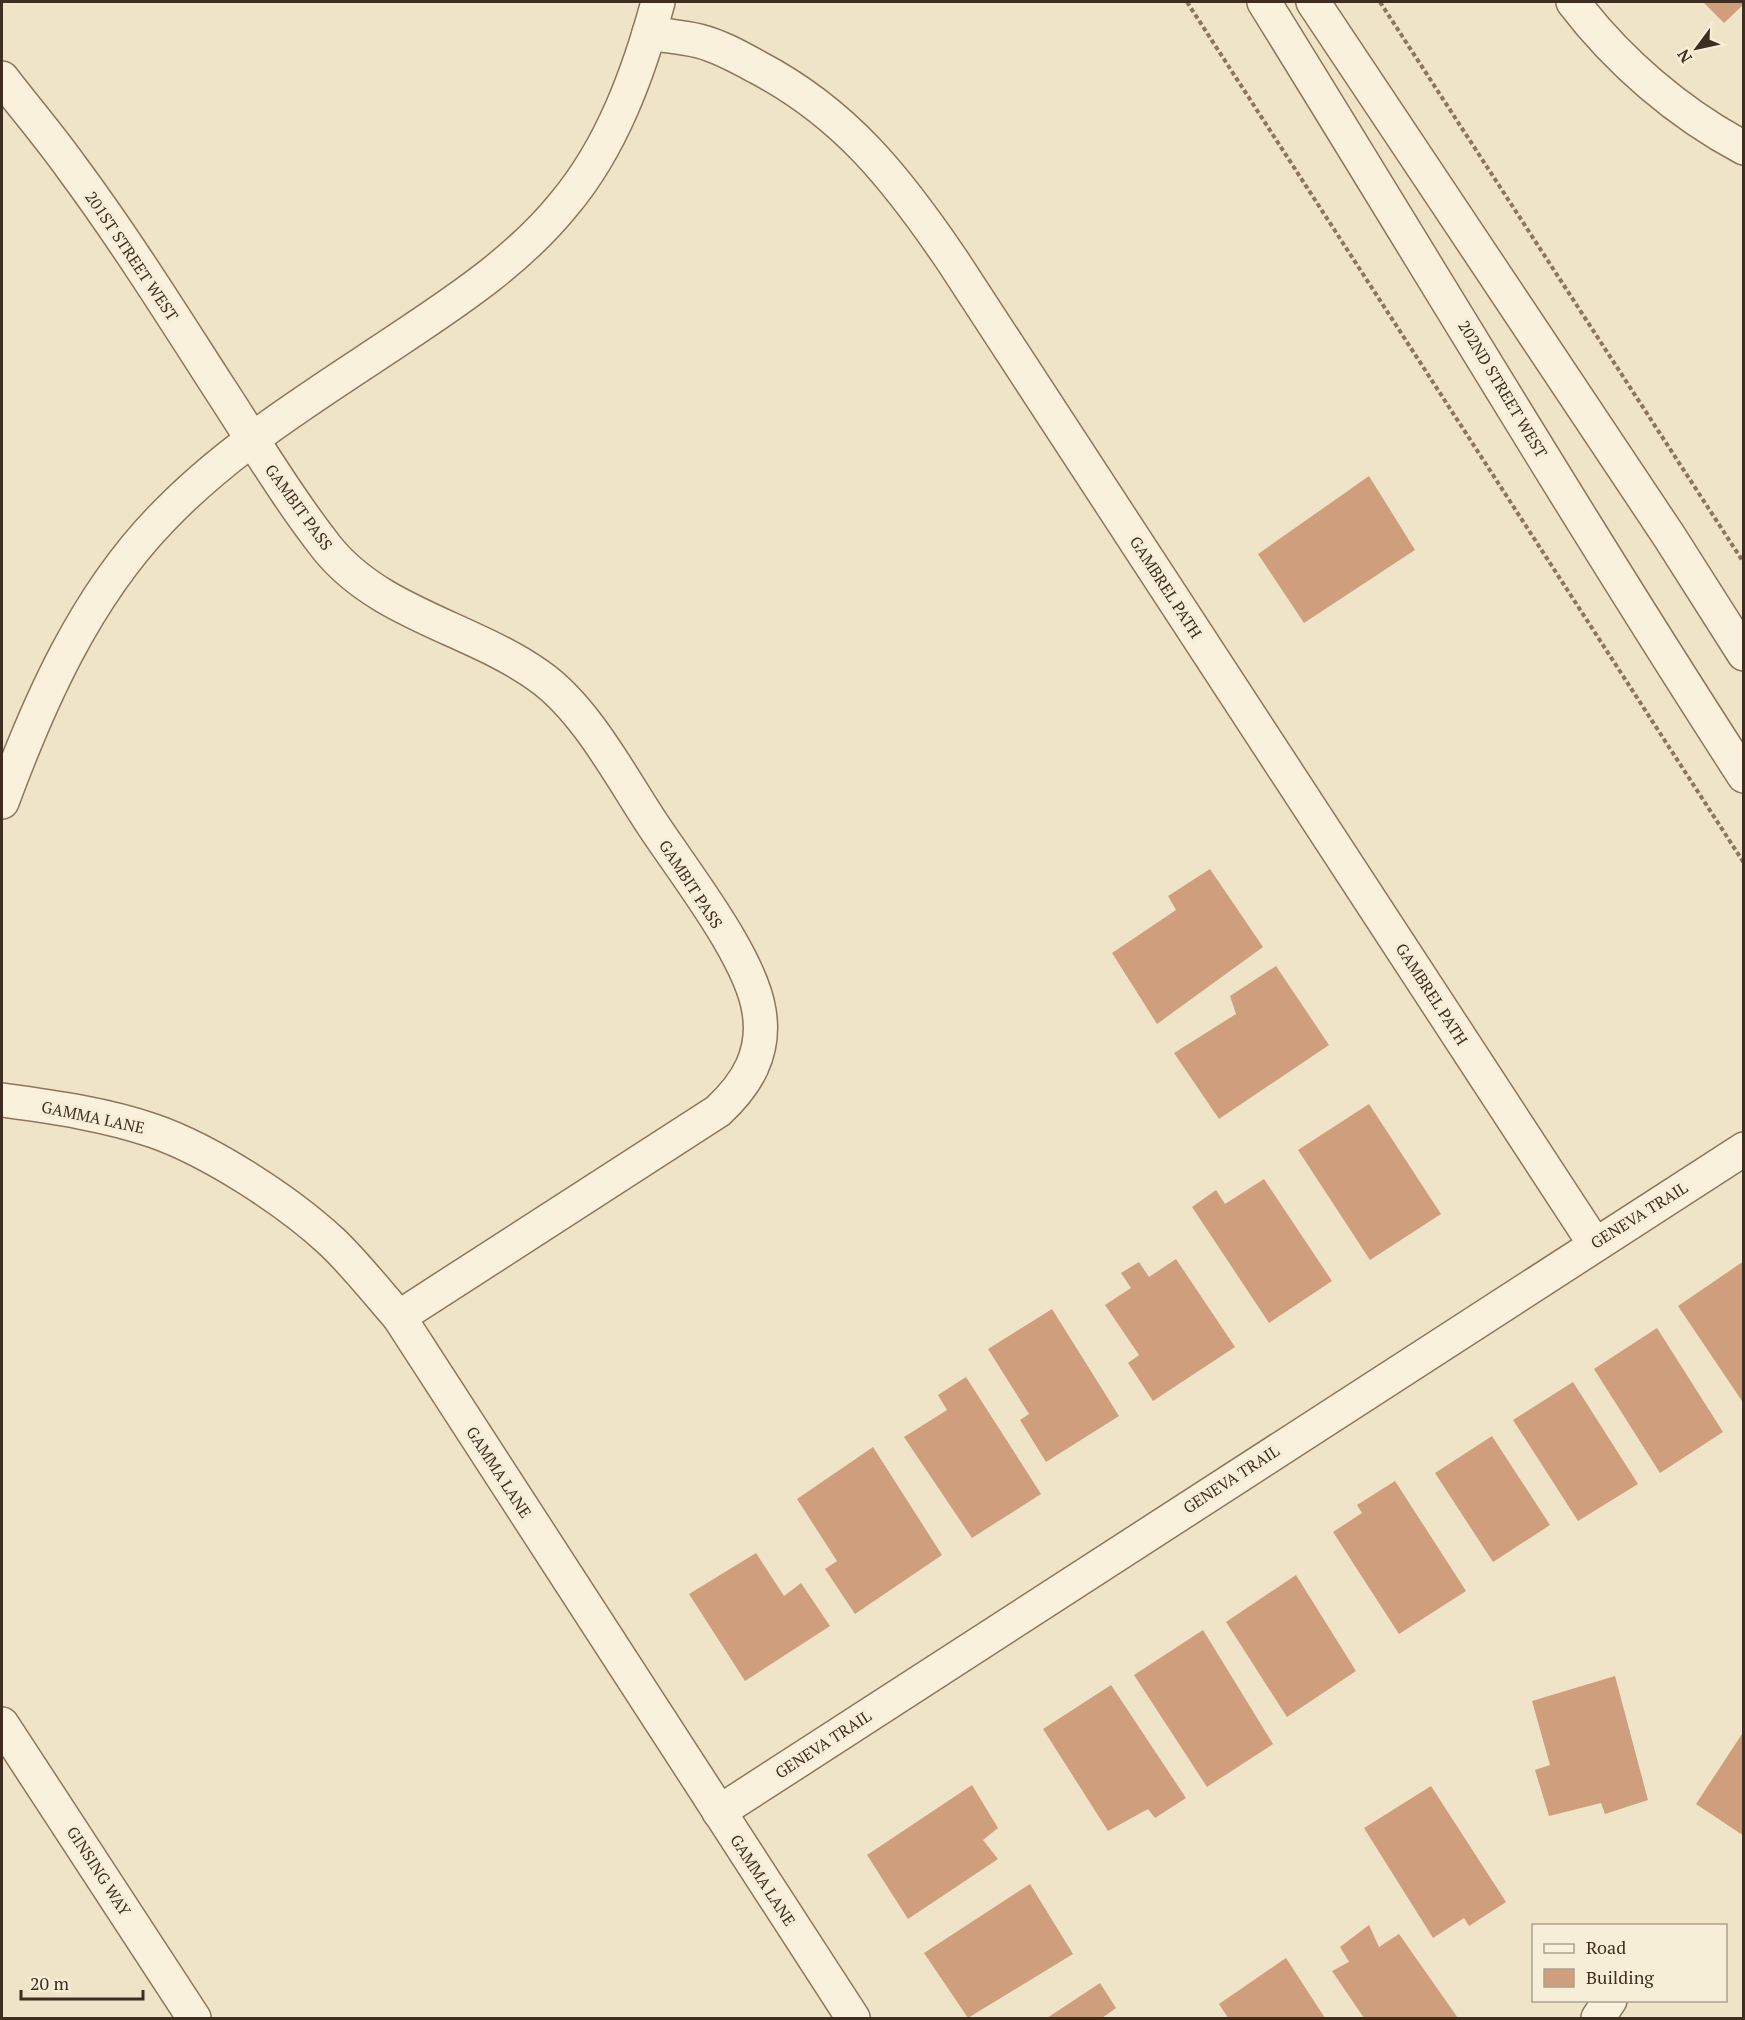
<svg xmlns="http://www.w3.org/2000/svg" width="1745" height="2020" viewBox="0 0 1745 2020" font-family="'PT Serif',serif">
<style>
.building{fill:#cf9f7d}
.lines{fill:none;stroke-linecap:round;stroke-linejoin:round}
.street-casing{stroke:#8d765c;stroke-width:36}
.path{stroke:#8d765c;stroke-width:4;stroke-dasharray:4.5 3;stroke-linecap:butt}
.street{stroke:#faf1dc;stroke-width:33}
.labels{text-anchor:middle;dominant-baseline:central;stroke-width:6;stroke-linejoin:round;paint-order:stroke}
.street-label{font-size:16px;fill:#3d2e20;stroke:#f7eed8}
</style>
<rect width="100%" height="100%" fill="#f0e4c8"/>
<g class="building">
<path d="M1703,2H1744V4L1724,23Z"/>
<path d="M1369,476L1415,550L1304,623L1258,554Z"/>
<path d="M1210,869L1263,947L1157,1024L1112,953L1176,910L1168,896Z"/>
<path d="M1276,966L1329,1045L1219,1119L1174,1053L1236,1014L1230,996Z"/>
<path d="M1369,1104L1441,1214L1370,1260L1298,1150Z"/>
<path d="M1264,1179L1332,1281L1269,1323L1192,1207L1216,1190L1225,1204Z"/>
<path d="M1176,1259L1235,1347L1153,1401L1128,1363L1139,1355L1105,1305L1131,1288L1121,1273L1139,1262L1149,1277Z"/>
<path d="M1744,1261V1404L1678,1306Z"/>
<path d="M1052,1309L1119,1416L1046,1462L1020,1420L1029,1414L988,1349Z"/>
<path d="M1657,1328L1723,1432L1660,1473L1594,1369Z"/>
<path d="M966,1377L1041,1494L972,1538L904,1437L947,1410L938,1395Z"/>
<path d="M1573,1382L1638,1484L1578,1521L1513,1420Z"/>
<path d="M1492,1436L1550,1525L1493,1562L1435,1473Z"/>
<path d="M873,1447L942,1555L855,1614L825,1569L837,1561L797,1499Z"/>
<path d="M1395,1481L1466,1591L1399,1634L1333,1532L1362,1513L1357,1505Z"/>
<path d="M756,1553L784,1596L801,1583L830,1626L745,1681L689,1594Z"/>
<path d="M1296,1575L1356,1671L1287,1717L1226,1622Z"/>
<path d="M1203,1630L1273,1744L1207,1787L1134,1675Z"/>
<path d="M1615,1676L1648,1800L1605,1814L1601,1803L1549,1816L1535,1770L1550,1765L1532,1701Z"/>
<path d="M1111,1685L1186,1798L1155,1818L1148,1809L1108,1831L1043,1729Z"/>
<path d="M1744,1731V1836L1696,1804Z"/>
<path d="M972,1785L998,1828L983,1840L998,1859L908,1919L867,1855Z"/>
<path d="M1431,1786L1506,1902L1469,1926L1464,1918L1433,1938L1364,1828Z"/>
<path d="M1030,1884L1073,1954L968,2018L924,1953Z"/>
<path d="M1369,1925L1379,1947L1399,1934L1458,2018H1364L1332,1971L1349,1962L1340,1947Z"/>
<path d="M1286,1958L1325,2018H1228L1219,2004Z"/>
<path d="M1100,1983L1116,2008L1102,2018H1047Z"/>
</g>
<g class="lines">
<defs>
<g id="street">
<path d="M1264,2C1424,260 1579,521 1744,776"/>
<path d="M1313,2L1669,536L1744,654"/>
<path d="M1573,2C1618,61 1678,113 1744,148"/>
<path d="M649,33C666,36 683,37 699,41C719,46 739,57 757,67C845,113 897,179 952,260L1594,1243"/>
<path d="M2,78C25,108 50,137 72,168C124,238 171,313 218,386C254,441 287,497 327,548C380,614 472,628 539,676C586,709 621,777 653,825C684,872 751,957 759,1011C766,1053 747,1084 718,1111L399,1317"/>
<path d="M2,802C39,702 85,598 160,520C227,449 314,396 395,342C455,302 518,261 564,204C612,147 639,72 658,2"/>
<path d="M2,1100C53,1107 105,1114 154,1131C211,1151 288,1201 332,1242C356,1265 377,1292 399,1317L853,2018"/>
<path d="M2,1724L194,2018"/>
<path d="M719,1812L1744,1149"/>
<path d="M1598,2018L1610,2000"/>
</g>
</defs>
<use href="#street" class="street-casing"/>
<g class="path">
<path d="M1187,2L1744,863"/>
<path d="M1380,2L1744,563"/>
</g>
<use href="#street" class="street"/>
</g>
<g class="labels">
<g class="street-label">
<text transform="translate(132 256) rotate(56)">201ST STREET WEST</text>
<text transform="translate(1503 389) rotate(59)">202ND STREET WEST</text>
<text transform="translate(299 507) rotate(54)">GAMBIT PASS</text>
<text transform="translate(1166 587) rotate(57)">GAMBREL PATH</text>
<text transform="translate(691 884) rotate(57)">GAMBIT PASS</text>
<text transform="translate(1432 994) rotate(57)">GAMBREL PATH</text>
<text transform="translate(93 1117) rotate(12)">GAMMA LANE</text>
<text transform="translate(1639 1215) rotate(-32)">GENEVA TRAIL</text>
<text transform="translate(499 1472) rotate(57)">GAMMA LANE</text>
<text transform="translate(1231 1479) rotate(-33)">GENEVA TRAIL</text>
<text transform="translate(823 1744) rotate(-33)">GENEVA TRAIL</text>
<text transform="translate(99 1871) rotate(57)">GINSING WAY</text>
<text transform="translate(763 1880) rotate(57)">GAMMA LANE</text>
</g>
</g>
<rect width="1745" height="2020" fill="none" stroke="#3d2e20" stroke-width="6"/>
<rect x="1532" y="1924" width="195" height="78" fill="#f7eed8" stroke="#ada18e" stroke-width="1.5"/>
<rect x="1544" y="1944" width="30" height="9" fill="#faf1dc" stroke="#ada18e" stroke-width="1.5"/>
<text x="1586" y="1954" font-size="18" fill="#3d2e20">Road</text>
<rect x="1544" y="1969" width="30" height="18" fill="#cf9f7d" stroke="#ada18e" stroke-width="1.5"/>
<text x="1586" y="1984" font-size="18" fill="#3d2e20">Building</text>
<g transform="translate(1697 48) rotate(237)" stroke="#f7eed8" stroke-width="4.5" paint-order="stroke">
<path d="M0-4.5L10 22L0 15L-10 22Z" fill="#3d2e20"/>
<text y="-9" font-size="16" font-weight="bold" text-anchor="middle" fill="#3d2e20">N</text>
</g>
<path d="M21 1990v9h122v-9" fill="none" stroke="#3d2e20" stroke-width="3"/>
<text x="30" y="1990" font-size="18" fill="#3d2e20" stroke="#f7eed8" stroke-width="4.5" paint-order="stroke">20 m</text>
</svg>
